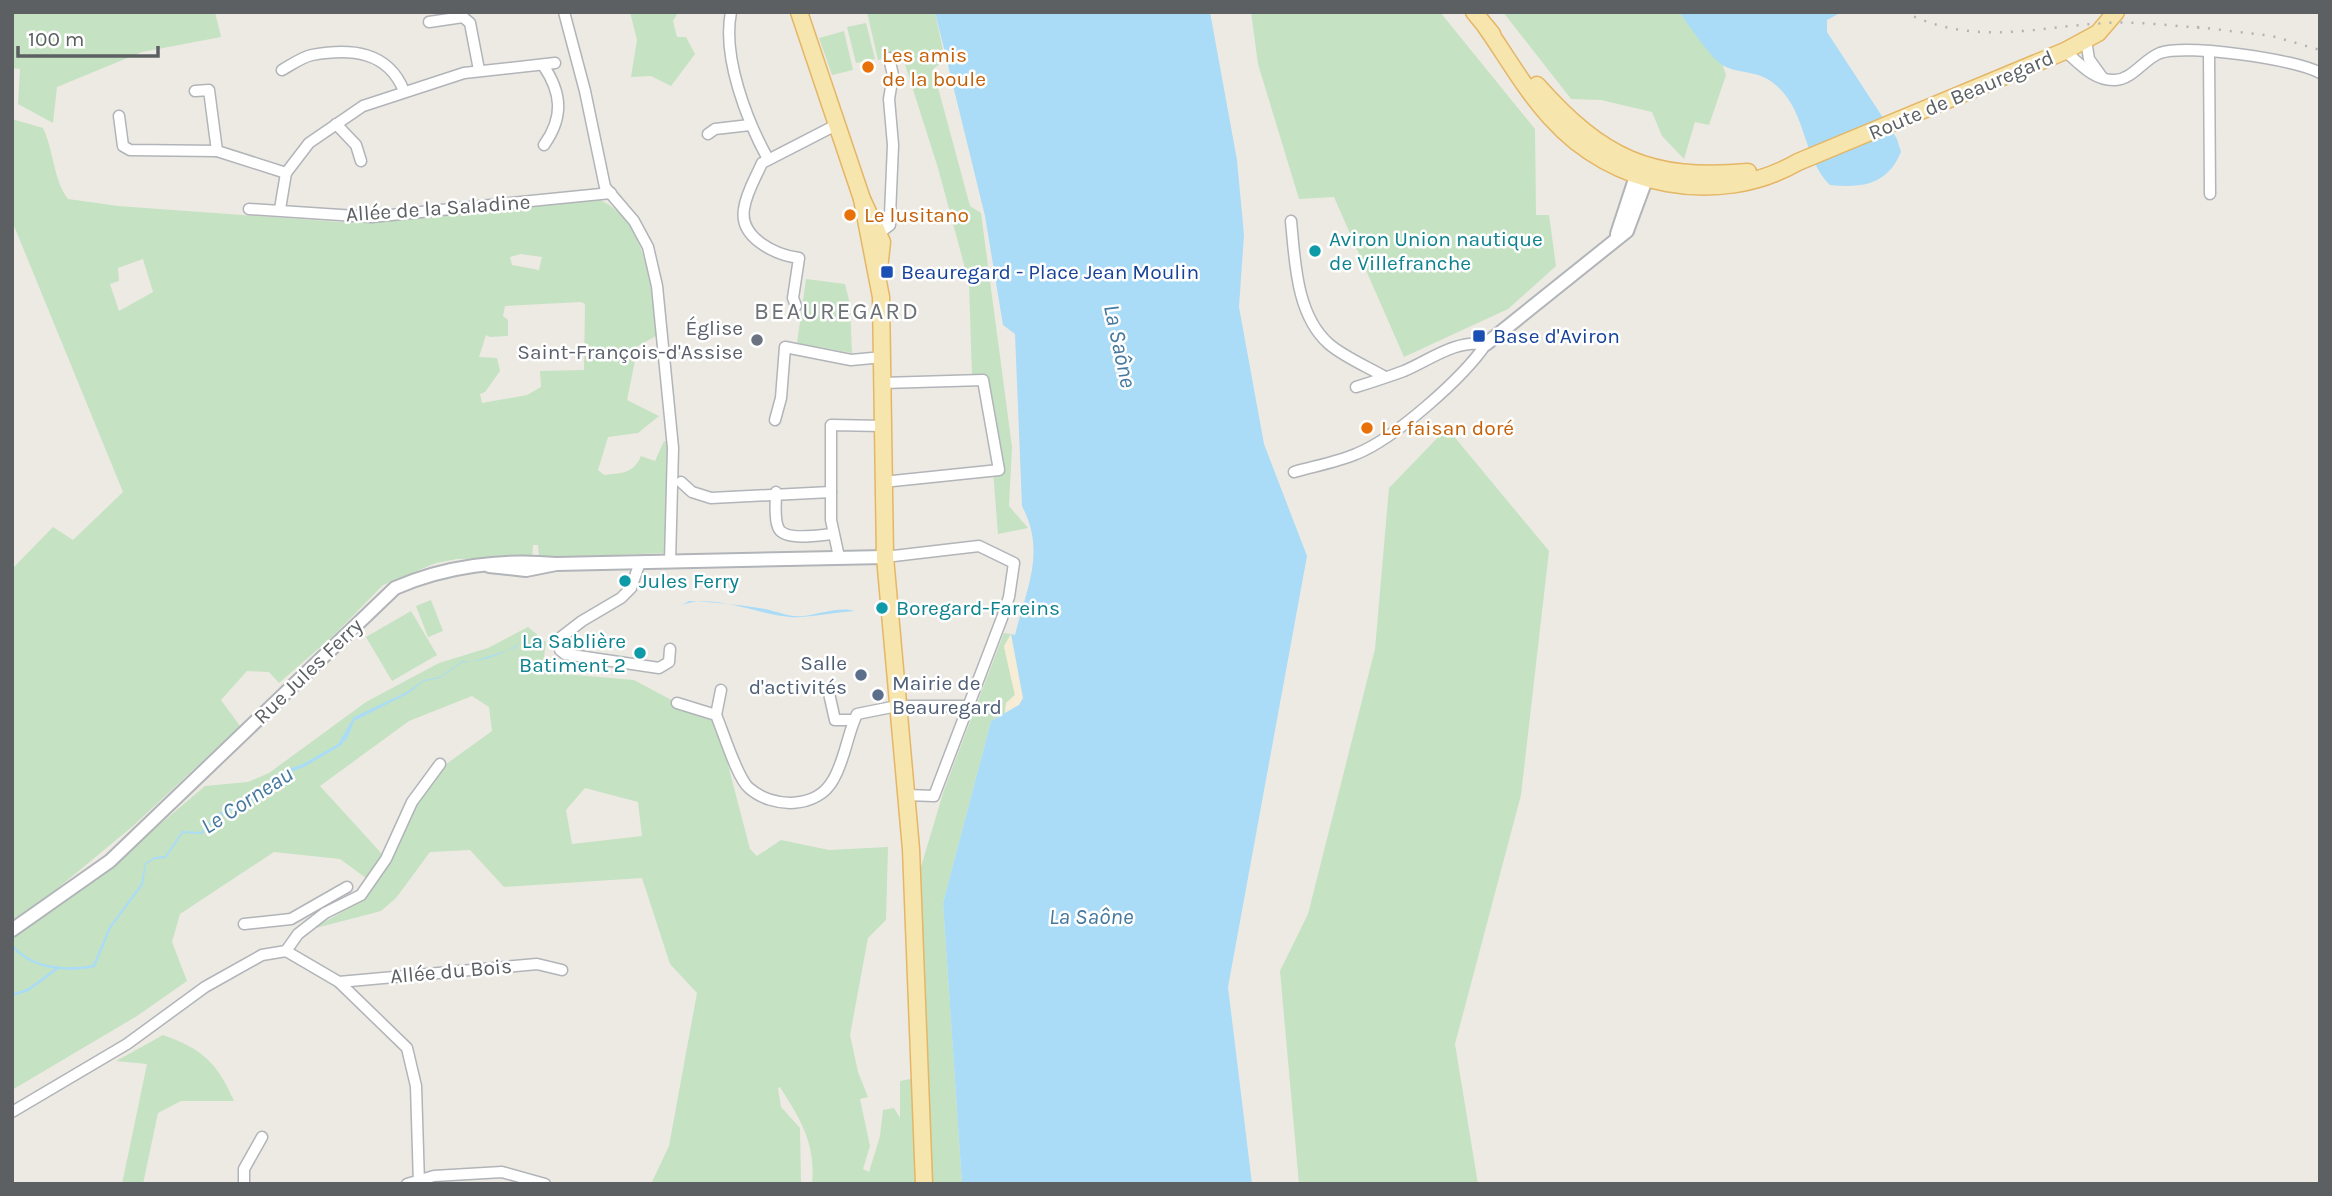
<svg xmlns="http://www.w3.org/2000/svg" width="2332" height="1196" viewBox="0 0 2332 1196" font-family="Karla,sans-serif">
<style>
.green{fill:#c5e2c2;fill-rule:evenodd}
.sand{fill:#f7ecd5}
.water{fill:#aadcf7}
.lines{fill:none;stroke-linecap:round;stroke-linejoin:round}
.stream{stroke:#aadcf7;stroke-width:2.5}
.minor-casing{stroke:#b1b4b8;stroke-width:13}
.tertiary-casing{stroke:#b1b4b8;stroke-width:16}
.primary-casing{stroke:#e4b666;stroke-width:19}
.minor{stroke:#fff;stroke-width:10}
.tertiary{stroke:#fff;stroke-width:12}
.primary{stroke:#f7e5ae;stroke-width:16}
.rail{stroke:#b2b3b3;stroke-width:2.5;stroke-dasharray:2 9;stroke-linecap:butt}
.food-dot{fill:#e8710a;stroke:#fff;stroke-width:2.5}
.culture-dot{fill:#0f9aa8;stroke:#fff;stroke-width:2.5}
.transit-dot{fill:#1a4fb4;stroke:#fff;stroke-width:2.5}
.worship-dot{fill:#6b7280;stroke:#fff;stroke-width:2.5}
.service-dot{fill:#5c6f8a;stroke:#fff;stroke-width:2.5}
.labels{text-anchor:middle;dominant-baseline:central;stroke-width:5;stroke-linejoin:round;paint-order:stroke}
.food-label{font-size:21px;fill:#c56008;stroke:#fff;text-anchor:start}
.street-label{font-size:21px;fill:#5c6063;stroke:#fff}
.culture-label{font-size:21px;fill:#0d838f;stroke:#fff;text-anchor:start}
.transit-label{font-size:21px;fill:#164399;stroke:#fff;text-anchor:start}
.worship-label{font-size:21px;fill:#5b616d;stroke:#fff;text-anchor:end}
.service-label{font-size:21px;fill:#4e5e75;stroke:#fff;text-anchor:end}
.water-label{font-size:23px;font-style:italic;fill:#46799f;stroke:#fff}
.quarter-label{font-size:24px;letter-spacing:2px;fill:#6d7175;stroke:#fff}
</style>
<rect width="100%" height="100%" fill="#edeae4"/>
<g class="green">
<path d="M12,12H215L221,37L142,52L57,87L53,123L18,104L20,69L12,68Z"/>
<path d="M630,12H678L673,21L677,37H686L695,54L671,86L651,76L631,77L637,40Z"/>
<path d="M867,12H935L945,60L933,69L970,206L981,213L1012,447L1009,506L1028,528L998,534L993,471L999,470L983,380L972,376L969,283L938,168L902,55L878,60Z"/>
<path d="M1251,12H1440L1535,129L1536,215H1549L1556,266L1508,309L1404,357L1334,197L1299,199L1258,64Z"/>
<path d="M1503,12H1679L1723,66L1726,75L1709,125L1695,122L1684,159L1662,136L1652,112L1601,100L1571,99Z"/>
<path d="M866,23L875,59L856,63L847,27Z"/>
<path d="M844,31L853,70L832,75L819,38Z"/>
<path d="M12,119L43,128C54,151 53,179 68,199L118,206L340,222L595,198C647,216 652,290 656,336L638,346L627,400L659,416L638,433L608,437L598,470L604,475C622,473 633,474 641,456L655,461L664,441L667,442L665,553L539,558L538,545H533L532,558L457,559L436,563L383,585L333,636L279,683L269,672L247,671L221,700L240,726L133,826L35,907L41,918L112,865L205,786L248,782L269,773L366,702L439,663L488,648L528,627L546,642L542,672L634,680L677,703L716,719L750,849L757,856L781,840L829,850L888,847L886,920L868,938L850,1035L858,1072L868,1097L860,1099L870,1146L863,1169L869,1172L880,1136L883,1110L894,1108L900,1118V1081L926,1076L920,870L944,790L1004,633L1011,634L1004,647L1015,695L1006,703L1005,713L991,721L943,903L962,1184H812C816,1144 801,1120 780,1087L778,1088L781,1107L800,1128L801,1184H651L669,1146L697,993L670,964L642,878L504,887L470,850L430,852L396,898L381,911L312,929L363,900L374,886L411,818L431,775L492,731L489,707L472,696L409,721L320,786L382,854L370,881L340,859L274,852L180,914L172,942L187,981L137,1016L12,1090V569L53,527L73,540L123,492L12,221ZM521,254L542,257L539,270L512,265L510,257ZM143,259L153,292L119,311L110,284L119,281L118,268ZM581,302L585,304L584,370L540,371L541,387L527,395L482,403L480,394L485,392L500,371L497,358L479,357L486,335L490,337L508,336V320L503,316L505,306ZM585,788L638,802L642,836L572,844L566,810Z"/>
<path d="M806,279L845,284L850,304L852,353L797,343Z"/>
<path d="M1447,428L1549,551L1521,795L1455,1044L1478,1184H1299L1280,971L1308,914L1375,649L1389,488Z"/>
<path d="M431,600L443,631L428,637L416,606Z"/>
<path d="M411,611L437,655L392,681L366,637Z"/>
<path d="M163,1035C203,1049 217,1063 234,1101H181L158,1113L143,1184H122L147,1064L116,1061Z"/>
</g>
<path class="sand" d="M1011,634L1023,698L1019,705L1005,713L1006,703L1015,695L1004,646Z"/>
<g class="water">
<path d="M935,12H1210L1237,160L1244,235L1239,307L1264,444L1307,556L1228,987L1252,1184H962L943,903L991,721L1019,705L1023,698L1011,634L1015,635C1027,587 1046,552 1022,506L1015,334L1003,325L985,216Z"/>
<path d="M1679,12H1842L1827,20V32L1897,139L1901,152C1887,185 1863,188 1830,185C1803,159 1807,114 1778,87C1760,69 1741,75 1724,66C1711,59 1689,25 1679,12Z"/>
<path d="M689,601C714,602 740,605 765,609C776,611 791,618 803,616C818,614 842,606 855,611C837,612 819,616 801,617C767,620 710,589 679,607Z"/>
<path d="M525,638C517,650 477,664 462,662L440,678L424,681L409,693L354,721L348,737L340,746L304,767L288,773L272,791L218,817L202,834L183,833L166,858L155,859L146,864L143,885L111,928L95,967C67,973 32,970 12,947V944C33,968 64,970 93,965L109,927L141,884L145,863L155,857L165,856L182,831L201,832L216,815L271,788L286,770L303,764L338,744L354,717L407,692L424,680L440,677L462,661L471,662L515,648Z"/>
</g>
<g class="lines">
<path class="stream" d="M12,995L28,990L59,967"/>
<defs>
<g id="minor">
<path d="M564,12L585,91L605,187L634,221L648,247L657,286L673,448L670,562"/>
<path d="M731,12C722,57 747,121 768,159"/>
<path d="M429,22L463,17L470,23L479,70"/>
<path d="M2086,40L2089,59L2102,77"/>
<path d="M2065,51C2080,64 2094,81 2115,80C2133,79 2144,59 2160,53C2187,44 2296,59 2320,73"/>
<path d="M2209,53L2210,194"/>
<path d="M889,58L893,75L889,99L893,145L890,215"/>
<path d="M543,65C562,93 564,117 544,145"/>
<path d="M282,70C291,65 302,57 312,55C351,48 388,51 404,91"/>
<path d="M195,91L209,90L217,151"/>
<path d="M119,116L123,146L130,150L217,151L286,173"/>
<path d="M336,124L356,145L361,161"/>
<path d="M708,134L715,129L750,125"/>
<path d="M249,209L371,217L611,193"/>
<path d="M280,209L286,173L309,143L363,106L464,73L555,63"/>
<path d="M1291,221C1295,261 1296,315 1329,344C1344,357 1368,367 1385,377"/>
<path d="M874,226L890,215V225L878,234"/>
<path d="M796,306L793,298L799,258C776,255 739,238 744,209C746,193 756,177 762,163L836,125"/>
<path d="M775,420L781,398L785,347L851,360L883,357"/>
<path d="M1294,472C1315,466 1337,462 1356,454C1394,439 1463,378 1486,344C1454,340 1432,359 1404,371C1388,377 1372,382 1356,387"/>
<path d="M681,482L692,492L711,498L831,492"/>
<path d="M883,482L999,470L983,380L883,383"/>
<path d="M776,492C776,502 774,518 778,527C783,542 820,535 832,534"/>
<path d="M839,557L831,520V425L883,426"/>
<path d="M885,557L979,546L1014,563L1009,597L1002,618L934,796L907,795"/>
<path d="M639,565L631,588L621,598L582,621L560,638V650L565,654L659,668L669,662L670,649"/>
<path d="M828,689L835,720H854"/>
<path d="M677,703L716,715C723,731 737,778 749,788C773,809 817,809 833,780C845,760 847,735 857,714L897,706H968"/>
<path d="M716,715L721,690"/>
<path d="M244,924L291,919L347,887"/>
<path d="M286,951L298,934L325,913L361,895L386,859L412,802L440,764"/>
<path d="M339,982L537,964L562,970"/>
<path d="M12,1112L127,1044L205,987L262,955L286,951L339,982L407,1048L416,1086L419,1184"/>
<path d="M244,1184V1169L262,1137"/>
<path d="M407,1184L434,1176L502,1172L545,1184"/>
</g>
<g id="tertiary">
<path d="M1617,234L1636,176"/>
<path d="M1486,344L1627,231L1646,180"/>
<path d="M556,564L885,557"/>
<path d="M12,930L110,861L395,588C445,566 502,559 556,564L526,570L489,566"/>
</g>
<g id="primary">
<path d="M799,12L862,199L882,242L879,269"/>
<path d="M1474,12L1492,34"/>
<path d="M1486,27C1507,57 1526,91 1551,118C1612,187 1718,208 1798,162L2065,51L2098,33L2116,12"/>
<path d="M1537,85C1602,158 1650,181 1748,172"/>
<path d="M862,199L881,297L885,557L911,849L924,1184"/>
</g>
</defs>
<use href="#minor" class="minor-casing"/>
<use href="#tertiary" class="tertiary-casing"/>
<use href="#primary" class="primary-casing"/>
<use href="#minor" class="minor"/>
<use href="#tertiary" class="tertiary"/>
<use href="#primary" class="primary"/>
<g class="rail">
<path d="M1904,12C1975,47 2033,27 2106,23C2138,21 2172,26 2204,28"/>
<path d="M2197,27L2272,36L2320,50"/>
</g>
</g>
<g class="food-dot">
<circle cx="868" cy="67" r="7"/>
<circle cx="850" cy="215" r="7"/>
<circle cx="1367" cy="428" r="7"/>
</g>
<g class="culture-dot">
<circle cx="1315" cy="251" r="7"/>
<circle cx="625" cy="581" r="7"/>
<circle cx="882" cy="608" r="7"/>
<circle cx="640" cy="653" r="7"/>
</g>
<g class="transit-dot">
<rect x="880" y="265" width="14" height="14" rx="3.5"/>
<rect x="1472" y="329" width="14" height="14" rx="3.5"/>
</g>
<circle class="worship-dot" cx="757" cy="340" r="7"/>
<g class="service-dot">
<circle cx="861" cy="675" r="7"/>
<circle cx="878" cy="695" r="7"/>
</g>
<g class="labels">
<g class="food-label">
<text x="882" y="55">Les amis<tspan x="882" dy="24">de la boule</tspan></text>
<text x="864" y="215">Le lusitano</text>
<text x="1381" y="428">Le faisan doré</text>
</g>
<g class="street-label">
<text transform="translate(1961 95) rotate(-23)">Route de Beauregard</text>
<text transform="translate(438 208) rotate(-4)">Allée de la Saladine</text>
<text transform="translate(308 671) rotate(-44)">Rue Jules Ferry</text>
<text transform="translate(451 971) rotate(-5)">Allée du Bois</text>
</g>
<g class="culture-label">
<text x="1329" y="239">Aviron Union nautique<tspan x="1329" dy="24">de Villefranche</tspan></text>
<text x="639" y="581">Jules Ferry</text>
<text x="896" y="608">Boregard-Fareins</text>
<text x="626" y="641" text-anchor="end">La Sablière<tspan x="626" dy="24">Batiment 2</tspan></text>
</g>
<g class="transit-label">
<text x="901" y="272">Beauregard - Place Jean Moulin</text>
<text x="1493" y="336">Base d'Aviron</text>
</g>
<g class="worship-label">
<text x="743" y="328">Église<tspan x="743" dy="24">Saint-François-d'Assise</tspan></text>
</g>
<g class="service-label">
<text x="847" y="663">Salle<tspan x="847" dy="24">d'activités</tspan></text>
<text x="892" y="683" text-anchor="start">Mairie de<tspan x="892" dy="24">Beauregard</tspan></text>
</g>
<g class="water-label">
<text transform="translate(1120 346) rotate(78)">La Saône</text>
<text transform="translate(247 800) rotate(-33)">Le Corneau</text>
<text x="1091" y="916">La Saône</text>
</g>
<g class="quarter-label">
<text x="837" y="311">BEAUREGARD</text>
</g>
</g>
<rect width="2332" height="1196" fill="none" stroke="#5c6063" stroke-width="28"/>
<path d="M18 46v10h140v-10" fill="none" stroke="#5c6063" stroke-width="3.5"/>
<text x="28" y="46" font-size="21" fill="#5c6063" stroke="#ffffff" stroke-width="5" paint-order="stroke">100 m</text>
</svg>
